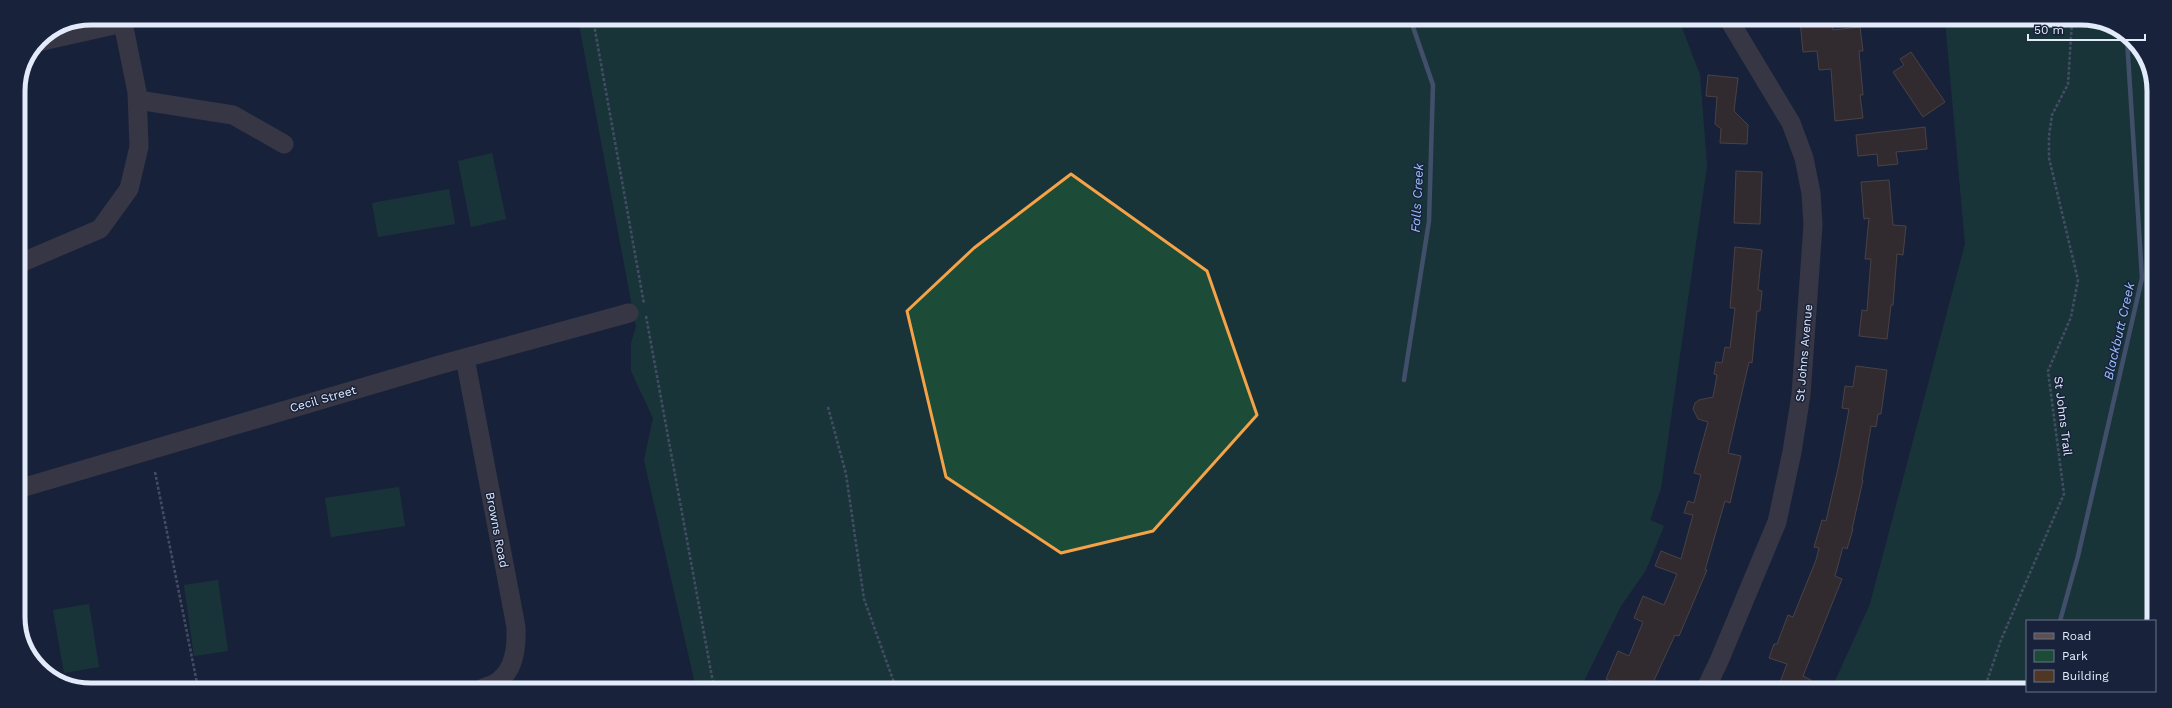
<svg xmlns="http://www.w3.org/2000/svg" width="2172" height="708" viewBox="0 0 2172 708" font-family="'Work Sans',sans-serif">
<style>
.green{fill:#1c4b38}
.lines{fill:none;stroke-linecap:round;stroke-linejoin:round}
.stream{stroke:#7386a5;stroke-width:4.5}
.building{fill:#503624;stroke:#846755}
.path{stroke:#778094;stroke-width:2.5;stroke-dasharray:3 2;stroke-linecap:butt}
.minor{stroke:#5e4f53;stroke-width:19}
.marked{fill:none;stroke:#f6a246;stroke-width:3;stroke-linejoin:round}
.labels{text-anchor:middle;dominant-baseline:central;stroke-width:3;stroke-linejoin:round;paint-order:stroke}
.street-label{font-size:12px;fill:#e3ebfb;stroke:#18223a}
.water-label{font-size:13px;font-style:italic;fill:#99c0fe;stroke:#18223a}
.rim{fill:none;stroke:#e3ebfb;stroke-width:5}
</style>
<rect width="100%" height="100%" fill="#18223a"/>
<g class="green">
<path d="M578,19L1679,20L1700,75L1707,166L1661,488L1650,520L1664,526L1646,570L1621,606L1580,689L696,688L644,460L653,418L631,371V343L636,327Z"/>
<path d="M1945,20L2100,21L2139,46L2154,86L2152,621H2027V690H1831L1870,604L1965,244Z"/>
<path d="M492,153L506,219L471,227L458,161Z"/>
<path d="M449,189L455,224L378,237L372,203Z"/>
<path d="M399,487L405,526L331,537L325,498Z"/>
<path d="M218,580L228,651L194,656L184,585Z"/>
<path d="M89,604L99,667L64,673L53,610Z"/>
</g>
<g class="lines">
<g class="stream">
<path d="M1404,380L1429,221L1433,85L1412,24L1409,20"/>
<path d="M2060,621L2078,556L2142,278L2127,39"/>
</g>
</g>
<g class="building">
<path d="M1800,20H1832L1833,30L1860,27L1863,51H1859L1863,95H1860L1863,118L1835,121L1831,69L1819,70L1817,51L1803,52Z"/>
<path d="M1911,52L1945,102L1923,117L1893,72L1904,65L1900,59Z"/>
<path d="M1708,75L1738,78L1734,111L1748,125L1747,144L1720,143L1721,129L1715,124L1717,97L1706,96Z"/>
<path d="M1925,127L1927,149L1896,152L1898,164L1878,166L1877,154L1858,156L1856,135Z"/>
<path d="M1736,171L1762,172L1760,224L1734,223Z"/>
<path d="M1889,180L1893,225L1906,226L1903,255L1897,254L1893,305H1891L1887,339L1859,336L1862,310L1867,311L1871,259H1865L1869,218L1864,219L1861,182Z"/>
<path d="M1735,247L1762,250L1758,290L1762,291L1760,311H1757L1752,363L1749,362L1728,453L1741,456L1730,503L1725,501L1705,570H1707L1679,636L1675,635L1650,689H1630L1606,679L1618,651L1629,656L1643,622L1634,618L1643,596L1664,605L1677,574L1655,566L1661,551L1681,559L1693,515L1684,513L1688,501L1694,503L1701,475L1694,473L1708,422L1698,419L1693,409L1695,403L1699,400L1713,397L1717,375L1714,374L1716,362L1722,363L1725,347L1730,348L1735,308H1730Z"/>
<path d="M1856,366L1887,370L1881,414H1878L1876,427L1871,426L1862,480H1863L1852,529H1853L1847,549L1843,547L1835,576L1842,579L1803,676L1811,680L1807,690H1777L1787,664L1769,658L1774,644H1777L1788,615L1793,617L1816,560L1819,548L1814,547L1822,520L1826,521L1839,464L1849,409L1842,408L1845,386L1853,387Z"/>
</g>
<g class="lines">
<g class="path">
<path d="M593,19L644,304"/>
<path d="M646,316L714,688"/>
<path d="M828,407L846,474L864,599L896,688"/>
<path d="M155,472L198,688"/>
<path d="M1984,690L2001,640L2064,494L2048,371L2071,317L2078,280L2049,158V136L2052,115L2068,84L2072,21"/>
</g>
<g class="minor">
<path d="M38,42L123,23"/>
<path d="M138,100L233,115L284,144"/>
<path d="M18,264L100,229L129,189L139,147L137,92L122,18"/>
<path d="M465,358L516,627C517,653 513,681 483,688"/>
<path d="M18,489L439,365L629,313"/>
<path d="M1705,690L1719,661L1777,522L1792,452L1801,395L1813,225L1811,193L1804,158L1791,123L1729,20"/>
</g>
</g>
<path d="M0 0H2172V708H0ZM1071,174L1207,271L1257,415L1153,531L1061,553L946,477L907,311L974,248Z" fill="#18223a" fill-opacity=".55" fill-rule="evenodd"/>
<path class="marked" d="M1071,174L1207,271L1257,415L1153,531L1061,553L946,477L907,311L974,248Z"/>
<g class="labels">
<g class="street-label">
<text transform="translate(1804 353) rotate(-85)">St Johns Avenue</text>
<text transform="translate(323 399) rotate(-16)">Cecil Street</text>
<text transform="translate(2063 416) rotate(83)">St Johns Trail</text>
<text transform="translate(497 530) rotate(79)">Browns Road</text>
</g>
<g class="water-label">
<text transform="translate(1417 198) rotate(-87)">Falls Creek</text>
<text transform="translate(2119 331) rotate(-77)">Blackbutt Creek</text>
</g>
</g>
<path d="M0 0H2172V708H0ZM91 25H2081A66 66 0 0 1 2147 91V617A66 66 0 0 1 2081 683H91A66 66 0 0 1 25 617V91A66 66 0 0 1 91 25Z" fill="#18223a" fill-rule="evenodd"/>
<path class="rim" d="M91 25H2081A66 66 0 0 1 2147 91V617A66 66 0 0 1 2081 683H91A66 66 0 0 1 25 617V91A66 66 0 0 1 91 25Z"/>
<rect x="2026" y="620" width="130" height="72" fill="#18223a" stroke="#697287"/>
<rect x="2034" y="633" width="20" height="6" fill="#5e4f53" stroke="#697287"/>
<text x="2062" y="640" font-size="12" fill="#e3ebfb">Road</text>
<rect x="2034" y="650" width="20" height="12" fill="#1c4b38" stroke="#697287"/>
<text x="2062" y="660" font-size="12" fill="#e3ebfb">Park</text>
<rect x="2034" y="670" width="20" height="12" fill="#503624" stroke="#697287"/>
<text x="2062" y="680" font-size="12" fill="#e3ebfb">Building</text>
<path d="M2028 34v6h117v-6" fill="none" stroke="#e3ebfb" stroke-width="2"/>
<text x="2034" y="34" font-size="12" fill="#e3ebfb" stroke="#18223a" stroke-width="3" paint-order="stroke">50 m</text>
</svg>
